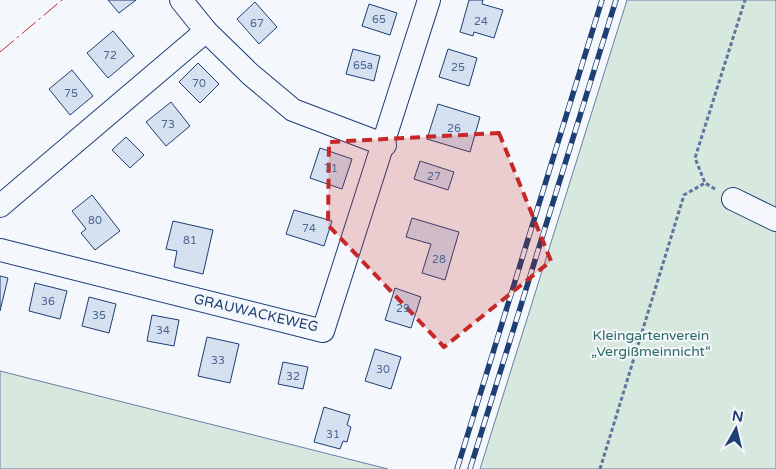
<svg xmlns="http://www.w3.org/2000/svg" width="776" height="469" viewBox="0 0 776 469" font-family="'Varela Round',sans-serif">
<style>
.green{fill:#d7e8df;stroke:#687fa3}
.building{fill:#d5e0f0;stroke:#1d3f73}
.lines{fill:none;stroke-linecap:round;stroke-linejoin:round}
.minor-casing{stroke:#1d3f73;stroke-width:24}
.path{stroke:#5e769c;stroke-width:3;stroke-dasharray:4 2.5;stroke-linecap:butt}
.minor{stroke:#f4f7fb;stroke-width:22}
.rail-casing{stroke:#1d3f73;stroke-width:5.5}
.rail{stroke:#f4f7fb;stroke-width:4;stroke-dasharray:11;stroke-linecap:butt}
.power{stroke:#c62828;stroke-width:1;stroke-dasharray:18 4 2.5 4;stroke-linecap:butt}
.marked{fill:#c62828;fill-opacity:0.2;stroke:#c62828;stroke-width:4;stroke-dasharray:10 6;stroke-linejoin:round}
.labels{text-anchor:middle;dominant-baseline:central;stroke-width:4;stroke-linejoin:round;paint-order:stroke}
.number-label{font-size:11px;fill:#4b6792}
.street-label{font-size:14px;fill:#1d3f73;stroke:#f4f7fb}
.park-label{font-size:14px;fill:#2c6c60;stroke:#f4f7fb}
</style>
<rect width="100%" height="100%" fill="#f4f7fb"/>
<g class="green">
<path d="M627,0H776V469H480Z"/>
<path d="M0,371L388,469H0Z"/>
</g>
<g class="building">
<path d="M108,0H136L119,13Z"/>
<path d="M469,0H483L482,4L503,10L494,38L474,32L473,36L460,32Z"/>
<path d="M255,2L277,27L259,44L237,19Z"/>
<path d="M369,4L397,13L390,35L362,26Z"/>
<path d="M113,31L134,56L108,78L87,53Z"/>
<path d="M353,49L380,56L374,81L346,74Z"/>
<path d="M448,49L477,58L469,86L439,77Z"/>
<path d="M198,63L219,84L200,103L179,82Z"/>
<path d="M72,70L93,96L70,115L49,89Z"/>
<path d="M171,102L190,126L166,146L146,122Z"/>
<path d="M438,104L480,117L470,152L427,139Z"/>
<path d="M126,137L144,155L130,168L112,150Z"/>
<path d="M320,148L352,159L342,189L310,178Z"/>
<path d="M420,161L454,172L448,190L414,179Z"/>
<path d="M92,195L120,231L95,250L81,233L86,229L72,211Z"/>
<path d="M294,210L332,221L324,246L286,234Z"/>
<path d="M412,218L459,232L445,280L422,273L431,244L406,237Z"/>
<path d="M173,221L213,230L203,274L174,267L177,251L166,249Z"/>
<path d="M0,276L8,278L0,311Z"/>
<path d="M35,283L67,291L60,319L29,311Z"/>
<path d="M395,288L421,297L411,328L385,320Z"/>
<path d="M89,297L116,304L109,333L82,326Z"/>
<path d="M152,315L179,320L174,346L147,341Z"/>
<path d="M207,337L239,344L230,383L198,376Z"/>
<path d="M375,349L401,357L391,389L365,381Z"/>
<path d="M283,362L308,367L303,389L278,384Z"/>
<path d="M324,407L350,415L347,425L351,427L347,442L343,441L340,449L314,442Z"/>
</g>
<g class="lines">
<defs>
<g id="minor">
<path d="M181,0L206,31L250,74L293,110L385,145"/>
<path d="M733,199L776,220"/>
<path d="M0,206L206,31"/>
<path d="M0,250L323,331L429,0"/>
</g>
</defs>
<use href="#minor" class="minor-casing"/>
<g class="path">
<path d="M715,189L705,183L695,158L745,0"/>
<path d="M600,469L684,195L705,183"/>
</g>
<use href="#minor" class="minor"/>
<defs>
<g id="rail">
<path d="M457,469L602,0"/>
<path d="M470,469L616,0"/>
</g>
</defs>
<use href="#rail" class="rail-casing"/>
<use href="#rail" class="rail"/>
<path class="power" d="M0,52L62,0"/>
</g>
<path class="marked" d="M499,133L551,261L444,347L328,225L329,142Z"/>
<g class="labels">
<g class="number-label">
<text x="379" y="19">65</text>
<text x="481" y="21">24</text>
<text x="257" y="23">67</text>
<text x="110" y="55">72</text>
<text x="363" y="65">65a</text>
<text x="458" y="67">25</text>
<text x="199" y="83">70</text>
<text x="71" y="93">75</text>
<text x="168" y="124">73</text>
<text x="454" y="128">26</text>
<text x="331" y="168">71</text>
<text x="434" y="176">27</text>
<text x="95" y="220">80</text>
<text x="309" y="228">74</text>
<text x="190" y="240">81</text>
<text x="439" y="259">28</text>
<text x="48" y="301">36</text>
<text x="403" y="308">29</text>
<text x="99" y="315">35</text>
<text x="163" y="330">34</text>
<text x="218" y="360">33</text>
<text x="383" y="369">30</text>
<text x="293" y="376">32</text>
<text x="333" y="434">31</text>
</g>
<g class="street-label">
<text transform="translate(256 313) rotate(13)">GRAUWACKEWEG</text>
</g>
<g class="park-label">
<text x="651" y="335">Kleingartenverein<tspan x="651" dy="16">„Vergißmeinnicht“</tspan></text>
</g>
</g>
<g transform="translate(736 429) rotate(8)" stroke="#f4f7fb" stroke-width="4" paint-order="stroke">
<path d="M0-4L9 19L0 12L-9 19Z" fill="#1d3f73"/>
<text y="-8" font-size="14" font-weight="bold" text-anchor="middle" fill="#1d3f73">N</text>
</g>
</svg>
